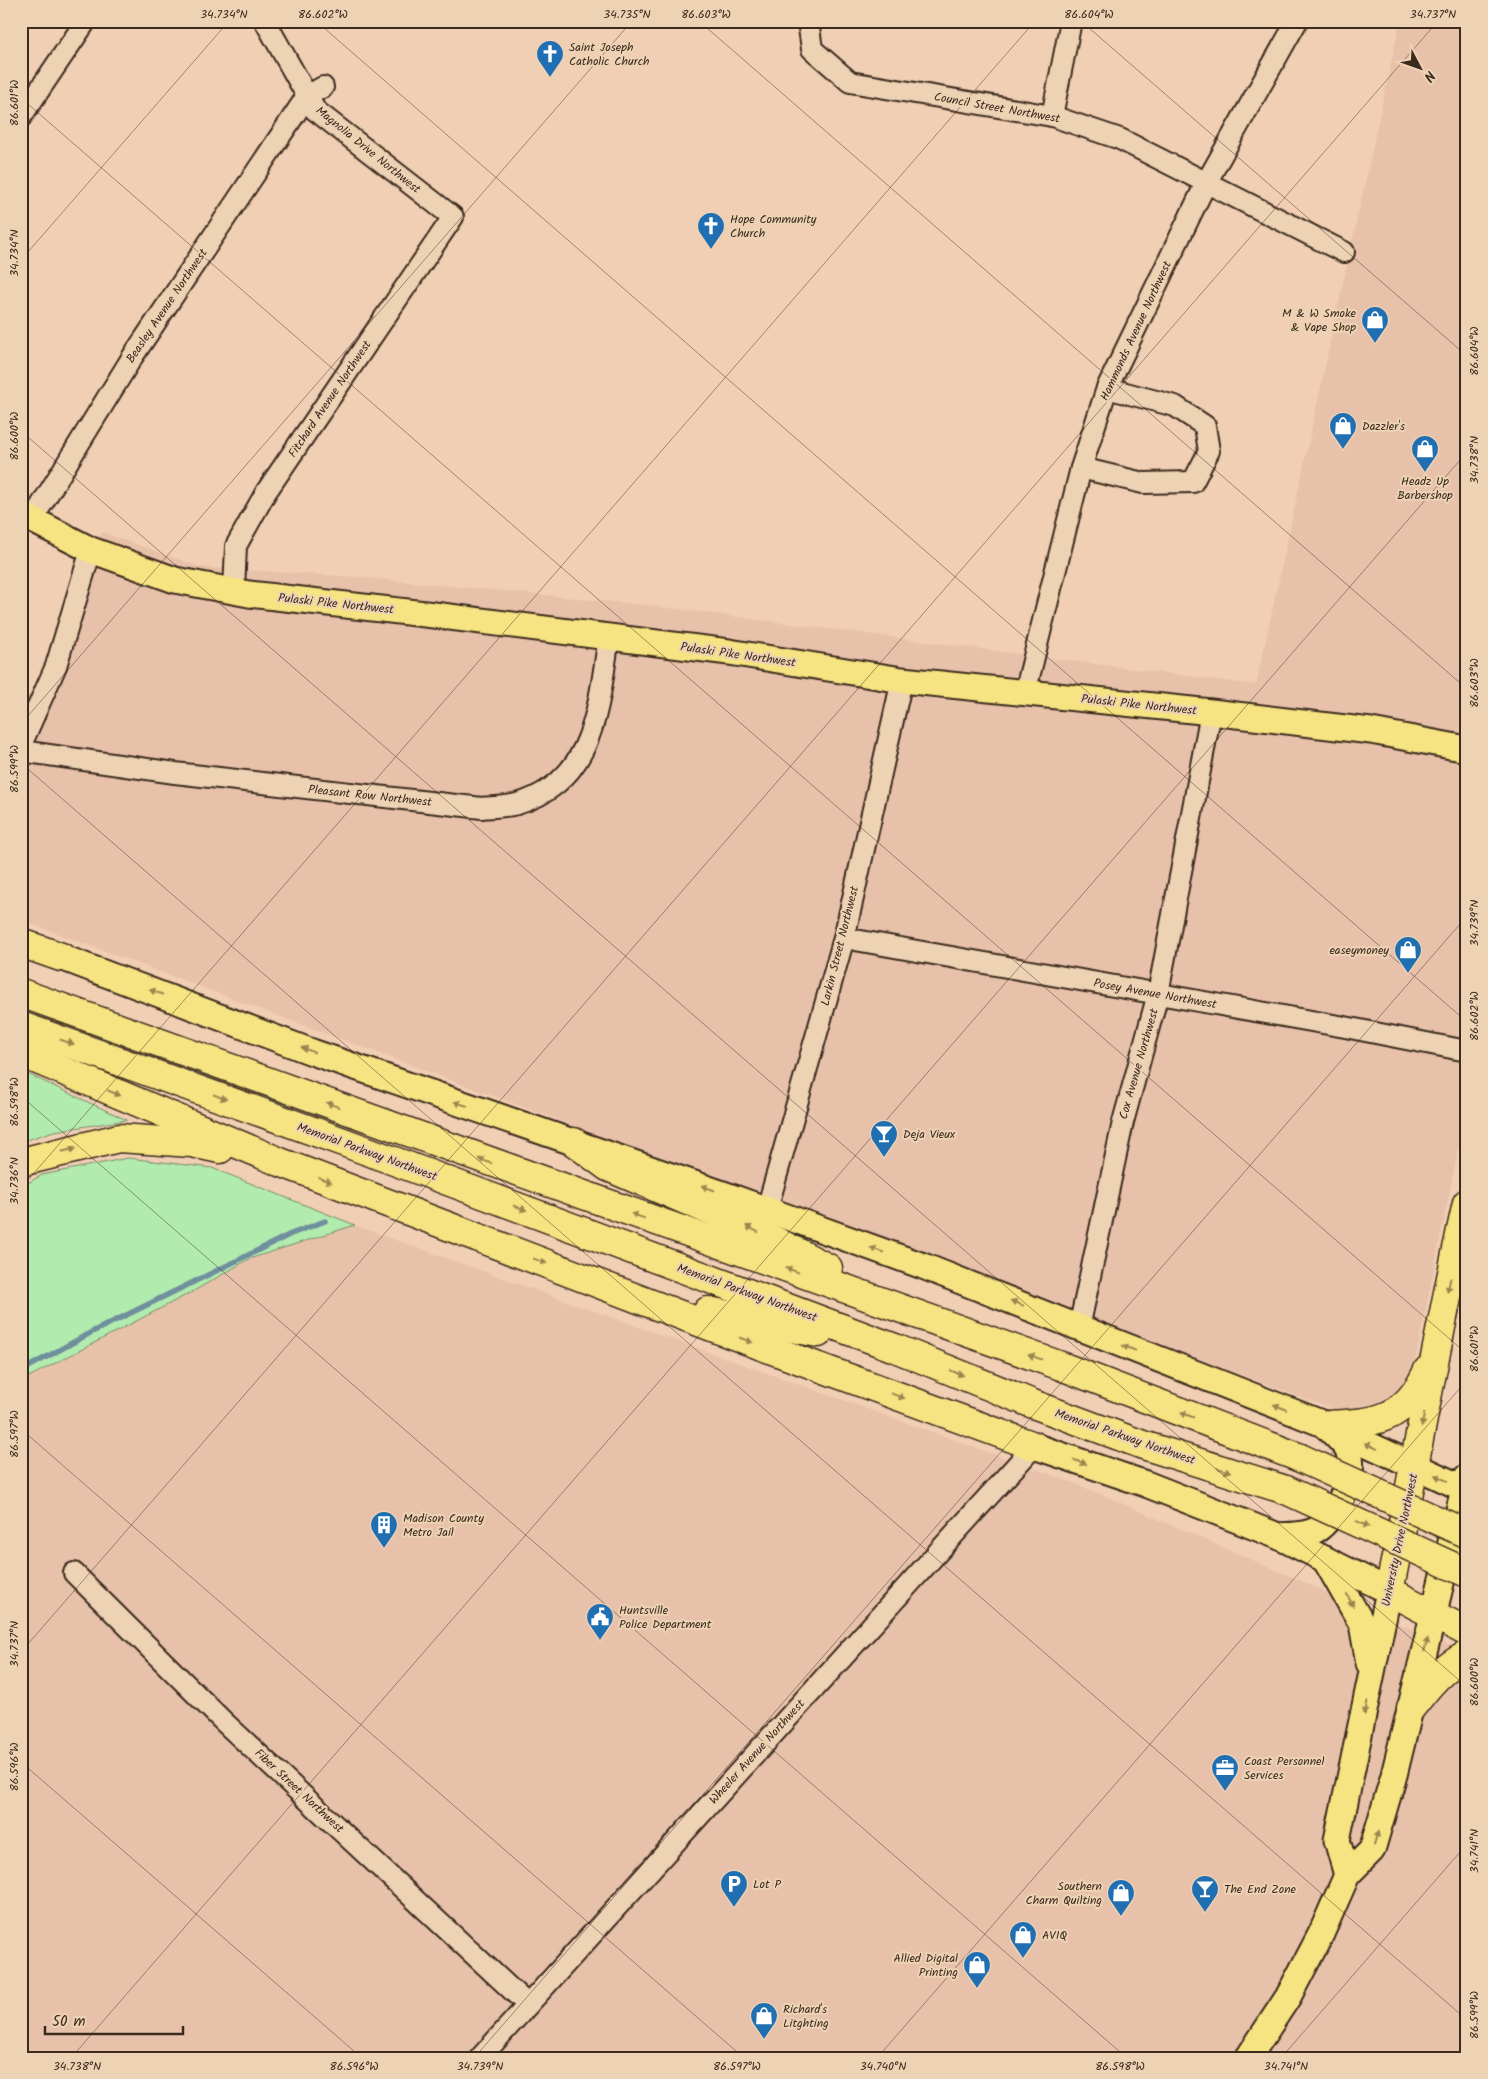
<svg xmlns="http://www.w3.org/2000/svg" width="1488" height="2079" viewBox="0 0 1488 2079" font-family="Kalam,sans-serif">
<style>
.built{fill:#e8c1aa}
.green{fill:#b2ebae;stroke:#768a66}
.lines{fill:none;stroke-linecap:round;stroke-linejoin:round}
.stream{stroke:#6f8f9d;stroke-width:5.5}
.minor-casing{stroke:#3b2a1e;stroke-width:24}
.major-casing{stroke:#3b2a1e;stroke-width:29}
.highway-casing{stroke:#3b2a1e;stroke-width:31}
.minor{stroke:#edd2b4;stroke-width:20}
.major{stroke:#f6e381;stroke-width:25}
.highway{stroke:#f6e381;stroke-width:28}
.highway-bridge-casing{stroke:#3b2a1e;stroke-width:31;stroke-linecap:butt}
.highway-bridge{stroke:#f6e381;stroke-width:28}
.oneway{fill:#988650}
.ticks{fill:none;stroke:#3b2a1e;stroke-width:1;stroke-opacity:0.45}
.labels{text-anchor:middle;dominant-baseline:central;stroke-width:4;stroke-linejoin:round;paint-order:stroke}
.poi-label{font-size:12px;fill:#3b2a1e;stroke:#edd2b4;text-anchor:start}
.street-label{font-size:12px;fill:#3b2a1e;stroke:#edd2b4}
.neatline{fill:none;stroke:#3b2a1e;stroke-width:2}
.ticks-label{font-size:12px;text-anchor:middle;fill:#3b2a1e}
</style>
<rect width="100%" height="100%" fill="#f1cfb4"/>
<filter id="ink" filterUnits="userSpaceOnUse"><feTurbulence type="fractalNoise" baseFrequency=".02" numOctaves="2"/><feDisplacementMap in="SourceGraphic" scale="10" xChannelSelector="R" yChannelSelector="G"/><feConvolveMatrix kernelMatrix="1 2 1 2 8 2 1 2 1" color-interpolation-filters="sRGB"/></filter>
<g filter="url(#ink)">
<g class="built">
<path d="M1400,21H1467V1107L1411,1382L1375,1412L1346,1414L21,920V703L27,704L102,532L200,567L357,577L647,605L1256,685Z"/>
<path d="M354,1225L1077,1484L1467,1653V2058H21V1381L192,1292L249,1259Z"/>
</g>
<g class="green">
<path d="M21,1071L127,1120L54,1131L21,1142Z"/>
<path d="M128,1158L212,1168L355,1225L249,1259L192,1292L21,1381V1187L42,1175Z"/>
</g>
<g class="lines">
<path class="stream" d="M21,1371L92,1332L291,1234L325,1221"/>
<defs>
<g id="minor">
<path d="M808,21L812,49L850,82L1052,116L1120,139L1344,252"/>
<path d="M1052,116L1071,21"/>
<path d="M21,117L86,21"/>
<path d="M1081,468L1143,483L1193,482L1209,451L1205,426L1175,406L1107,388"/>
<path d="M32,520L133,356L307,96L323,87"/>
<path d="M234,591L236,546L266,492L453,217L315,110L265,21"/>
<path d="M1025,693L1081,468L1107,388L1206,183L1297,21"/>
<path d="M21,745L56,666L91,550"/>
<path d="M21,751L175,773L482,808C493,807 506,807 517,804C596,781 598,705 609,637"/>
<path d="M844,938L1345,1027L1467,1051"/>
<path d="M767,1209L844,938L902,680"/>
<path d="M1079,1328L1123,1122L1158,994L1211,712"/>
<path d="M74,1573L224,1722L528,2005"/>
<path d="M480,2058L1034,1446"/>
</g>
<g id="major">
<path d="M21,514L91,550L175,580L249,594L434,615L729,652L902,680L1211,712L1371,731L1467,749"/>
<path d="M61,957L312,1052L726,1195L923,1266L1326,1425L1467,1490"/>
<path d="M1034,1446L1146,1484L1278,1536L1389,1591L1337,1840L1347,1875"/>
<path d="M1278,1536C1291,1535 1308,1536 1319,1528C1338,1513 1356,1476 1349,1452C1346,1445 1335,1435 1329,1429"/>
<path d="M1325,1559L1362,1624L1369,1663"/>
<path d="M1248,2058L1288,1997L1321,1934L1347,1875L1372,1850L1394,1775L1467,1477"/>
</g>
<g id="highway">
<path d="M21,943L61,957"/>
<path d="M21,993L1061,1366L1298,1457"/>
<path d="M21,1026L346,1143L895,1348L1033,1404L1143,1445L1286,1490"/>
<path d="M21,1053L280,1162L767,1348L1034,1446"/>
<path d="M574,1142L608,1167L748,1227L828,1268"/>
<path d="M21,1162L119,1138L192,1143L220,1149"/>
<path d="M1467,1203C1438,1332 1416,1462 1389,1591L1467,1632"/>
<path d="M708,1311L818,1333"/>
<path d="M1326,1425C1376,1423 1405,1421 1428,1370"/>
<path d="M1411,1708C1428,1686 1442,1668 1467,1655"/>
</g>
</defs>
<use href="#minor" class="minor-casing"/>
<use href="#major" class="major-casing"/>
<use href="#highway" class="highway-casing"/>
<use href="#minor" class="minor"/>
<use href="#major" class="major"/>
<use href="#highway" class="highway"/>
<defs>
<g id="highway-bridge">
<path d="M1298,1457L1467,1534"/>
<path d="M1286,1490L1467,1573"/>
</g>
</defs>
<use href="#highway-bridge" class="highway-bridge-casing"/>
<use href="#highway-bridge" class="highway-bridge"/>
</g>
<defs><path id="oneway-solid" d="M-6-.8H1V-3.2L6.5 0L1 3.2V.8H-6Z" transform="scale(1.25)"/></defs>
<g class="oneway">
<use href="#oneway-solid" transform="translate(156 992) rotate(-160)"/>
<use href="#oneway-solid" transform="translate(67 1042) rotate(19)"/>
<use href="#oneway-solid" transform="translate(308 1050) rotate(-159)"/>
<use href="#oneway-solid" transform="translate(114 1093) rotate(22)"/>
<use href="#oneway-solid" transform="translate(220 1097) rotate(20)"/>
<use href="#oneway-solid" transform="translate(461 1104) rotate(-162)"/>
<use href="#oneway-solid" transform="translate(333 1105) rotate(-160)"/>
<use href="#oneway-solid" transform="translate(69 1150) rotate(-14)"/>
<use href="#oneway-solid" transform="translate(485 1161) rotate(-160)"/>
<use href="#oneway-solid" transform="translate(325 1180) rotate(21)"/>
<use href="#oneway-solid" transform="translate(708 1188) rotate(-161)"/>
<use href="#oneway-solid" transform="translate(520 1208) rotate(20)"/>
<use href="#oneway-solid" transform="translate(638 1216) rotate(-160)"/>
<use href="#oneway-solid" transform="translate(752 1229) rotate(-153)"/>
<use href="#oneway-solid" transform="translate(877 1250) rotate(-160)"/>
<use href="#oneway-solid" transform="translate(540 1261) rotate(20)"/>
<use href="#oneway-solid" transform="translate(792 1270) rotate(-160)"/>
<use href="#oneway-solid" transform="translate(1449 1285) rotate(102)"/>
<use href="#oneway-solid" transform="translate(1017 1303) rotate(-158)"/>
<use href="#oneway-solid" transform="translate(746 1340) rotate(21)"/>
<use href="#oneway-solid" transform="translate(1129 1348) rotate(-158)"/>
<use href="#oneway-solid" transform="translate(1035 1357) rotate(-160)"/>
<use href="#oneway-solid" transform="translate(957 1373) rotate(22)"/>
<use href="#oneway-solid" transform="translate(898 1396) rotate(20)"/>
<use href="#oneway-solid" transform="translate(1280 1407) rotate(-158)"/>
<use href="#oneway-solid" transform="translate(1187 1415) rotate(-159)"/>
<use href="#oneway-solid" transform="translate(1423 1420) rotate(100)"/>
<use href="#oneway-solid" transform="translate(1371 1446) rotate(-155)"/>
<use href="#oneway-solid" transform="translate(1080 1462) rotate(19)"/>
<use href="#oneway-solid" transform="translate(1224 1470) rotate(17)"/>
<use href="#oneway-solid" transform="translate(1441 1478) rotate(-155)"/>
<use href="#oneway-solid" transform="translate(1363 1524) rotate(24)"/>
<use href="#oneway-solid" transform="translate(1350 1600) rotate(63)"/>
<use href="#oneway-solid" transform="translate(1426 1645) rotate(-75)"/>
<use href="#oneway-solid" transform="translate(1366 1708) rotate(102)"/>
<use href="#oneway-solid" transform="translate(1376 1838) rotate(-73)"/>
</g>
</g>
<path class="ticks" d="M316,21L1467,1022M699,21L1467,689M1081,21L1467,356M1464,21L1467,23M21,98L1467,1354M21,260L229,21M21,431L1467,1687M21,724L632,21M21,763L1467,2020M21,1096L1127,2058M21,1188L1035,21M21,1429L744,2058M21,1652L1438,21M21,1762L362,2058M71,2058L1467,452M474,2058L1467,916M877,2058L1467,1380M1281,2058L1467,1844"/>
<defs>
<symbol id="church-pin" viewBox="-11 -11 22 30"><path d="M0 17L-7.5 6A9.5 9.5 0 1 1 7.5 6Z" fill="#1f6fb2" stroke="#edd2b4"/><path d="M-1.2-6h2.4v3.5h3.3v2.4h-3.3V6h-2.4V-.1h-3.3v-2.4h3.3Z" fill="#fff"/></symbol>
<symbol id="shop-pin" viewBox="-11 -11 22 30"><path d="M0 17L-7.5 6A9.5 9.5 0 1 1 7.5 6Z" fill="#1f6fb2" stroke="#edd2b4"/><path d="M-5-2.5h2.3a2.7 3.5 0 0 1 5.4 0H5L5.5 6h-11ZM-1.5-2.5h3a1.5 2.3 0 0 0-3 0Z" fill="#fff"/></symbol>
<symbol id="bar-pin" viewBox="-11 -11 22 30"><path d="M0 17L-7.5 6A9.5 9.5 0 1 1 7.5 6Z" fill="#1f6fb2" stroke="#edd2b4"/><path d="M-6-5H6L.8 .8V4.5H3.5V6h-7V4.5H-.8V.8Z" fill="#fff"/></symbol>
<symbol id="building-pin" viewBox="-11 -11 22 30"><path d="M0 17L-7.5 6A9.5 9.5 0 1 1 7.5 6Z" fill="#1f6fb2" stroke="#edd2b4"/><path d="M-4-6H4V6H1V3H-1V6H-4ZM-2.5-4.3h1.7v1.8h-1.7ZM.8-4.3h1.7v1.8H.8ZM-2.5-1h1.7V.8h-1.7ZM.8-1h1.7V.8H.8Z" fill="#fff"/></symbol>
<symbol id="civic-pin" viewBox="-11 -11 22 30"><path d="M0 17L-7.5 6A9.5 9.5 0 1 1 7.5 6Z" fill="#1f6fb2" stroke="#edd2b4"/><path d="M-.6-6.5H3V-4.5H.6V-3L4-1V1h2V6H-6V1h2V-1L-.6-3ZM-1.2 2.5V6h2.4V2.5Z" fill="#fff"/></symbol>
<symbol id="office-pin" viewBox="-11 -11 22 30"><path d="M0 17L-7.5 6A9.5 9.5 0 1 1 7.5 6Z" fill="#1f6fb2" stroke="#edd2b4"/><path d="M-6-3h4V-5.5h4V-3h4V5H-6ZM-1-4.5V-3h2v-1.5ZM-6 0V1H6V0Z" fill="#fff"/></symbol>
<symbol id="parking-pin" viewBox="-11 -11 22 30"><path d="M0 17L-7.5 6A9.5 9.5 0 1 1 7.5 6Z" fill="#1f6fb2" stroke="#edd2b4"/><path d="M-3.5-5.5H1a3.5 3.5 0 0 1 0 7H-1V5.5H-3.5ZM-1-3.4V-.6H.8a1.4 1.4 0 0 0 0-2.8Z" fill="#fff"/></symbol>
</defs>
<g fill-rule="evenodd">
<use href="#church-pin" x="534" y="38" width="32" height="43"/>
<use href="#church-pin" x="695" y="210" width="32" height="43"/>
<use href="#shop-pin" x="1359" y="304" width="32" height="43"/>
<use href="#shop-pin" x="1327" y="410" width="32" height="43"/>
<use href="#shop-pin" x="1409" y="433" width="32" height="43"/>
<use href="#shop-pin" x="1392" y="934" width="32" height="43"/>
<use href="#bar-pin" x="868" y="1118" width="32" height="43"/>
<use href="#building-pin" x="368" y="1509" width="32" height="43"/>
<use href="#civic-pin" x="584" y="1601" width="32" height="43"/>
<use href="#office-pin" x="1209" y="1752" width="32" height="43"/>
<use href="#parking-pin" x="718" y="1868" width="32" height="43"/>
<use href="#bar-pin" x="1189" y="1873" width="32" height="43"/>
<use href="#shop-pin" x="1105" y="1877" width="32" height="43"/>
<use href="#shop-pin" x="1007" y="1919" width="32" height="43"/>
<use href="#shop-pin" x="961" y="1949" width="32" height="43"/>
<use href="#shop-pin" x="748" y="2000" width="32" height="43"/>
</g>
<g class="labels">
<g class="poi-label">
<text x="569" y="47">Saint Joseph<tspan x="569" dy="14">Catholic Church</tspan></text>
<text x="730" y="219">Hope Community<tspan x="730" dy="14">Church</tspan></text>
<text x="1356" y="313" text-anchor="end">M &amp; W Smoke<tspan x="1356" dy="14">&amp; Vape Shop</tspan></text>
<text x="1362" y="426">Dazzler's</text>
<text x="1425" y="481" text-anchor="middle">Headz Up<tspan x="1425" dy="14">Barbershop</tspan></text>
<text x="1389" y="950" text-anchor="end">easeymoney</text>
<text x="903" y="1134">Deja Vieux</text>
<text x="403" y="1518">Madison County<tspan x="403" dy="14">Metro Jail</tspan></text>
<text x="619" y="1610">Huntsville<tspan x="619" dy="14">Police Department</tspan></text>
<text x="1244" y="1761">Coast Personnel<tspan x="1244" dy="14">Services</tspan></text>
<text x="753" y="1884">Lot P</text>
<text x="1102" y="1886" text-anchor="end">Southern<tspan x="1102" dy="14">Charm Quilting</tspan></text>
<text x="1224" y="1889">The End Zone</text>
<text x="1042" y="1935">AVIQ</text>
<text x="958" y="1958" text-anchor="end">Allied Digital<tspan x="958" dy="14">Printing</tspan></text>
<text x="783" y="2009">Richard's<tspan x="783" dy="14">Litghting</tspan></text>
</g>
<g class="street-label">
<text transform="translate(997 108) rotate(10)">Council Street Northwest</text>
<text transform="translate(368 150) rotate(39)">Magnolia Drive Northwest</text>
<text transform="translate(167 306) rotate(-56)">Beasley Avenue Northwest</text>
<text transform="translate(1136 331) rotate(-65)">Hammonds Avenue Northwest</text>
<text transform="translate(330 399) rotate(-56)">Fitchard Avenue Northwest</text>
<text transform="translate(336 604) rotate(6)">Pulaski Pike Northwest</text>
<text transform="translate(738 655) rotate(8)">Pulaski Pike Northwest</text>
<text transform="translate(1139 705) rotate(6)">Pulaski Pike Northwest</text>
<text transform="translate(370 796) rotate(6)">Pleasant Row Northwest</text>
<text transform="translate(840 946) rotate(-76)">Larkin Street Northwest</text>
<text transform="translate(1155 994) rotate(10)">Posey Avenue Northwest</text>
<text transform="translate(1139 1064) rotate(-74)">Cox Avenue Northwest</text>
<text transform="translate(367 1152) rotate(20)">Memorial Parkway Northwest</text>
<text transform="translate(747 1293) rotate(20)">Memorial Parkway Northwest</text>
<text transform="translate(1125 1437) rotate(19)">Memorial Parkway Northwest</text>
<text transform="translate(1400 1540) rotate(-78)">University Drive Northwest</text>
<text transform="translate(757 1752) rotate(-48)">Wheeler Avenue Northwest</text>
<text transform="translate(299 1791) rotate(43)">Fiber Street Northwest</text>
</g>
</g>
<rect width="1488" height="2079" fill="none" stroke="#edd2b4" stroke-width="55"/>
<g transform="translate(1420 68) rotate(131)" stroke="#edd2b4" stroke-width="4" paint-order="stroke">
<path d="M0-4L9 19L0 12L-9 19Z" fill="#3b2a1e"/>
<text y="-8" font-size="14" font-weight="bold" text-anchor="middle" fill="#3b2a1e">N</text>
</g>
<path d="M45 2026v8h138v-8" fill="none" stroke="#3b2a1e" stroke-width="2.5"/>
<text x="52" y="2026" font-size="15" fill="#3b2a1e" stroke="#edd2b4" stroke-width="4" paint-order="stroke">50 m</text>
<rect x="28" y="28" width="1432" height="2024" class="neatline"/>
<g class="ticks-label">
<text x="224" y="18">34.734°N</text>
<text x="323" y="18">86.602°W</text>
<text x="627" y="18">34.735°N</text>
<text x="706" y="18">86.603°W</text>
<text x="1089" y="18">86.604°W</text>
<text x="1433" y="18">34.737°N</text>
<text transform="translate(14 103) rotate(-90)" y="4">86.601°W</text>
<text transform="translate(14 253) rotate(-90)" y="4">34.734°N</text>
<text transform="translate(1474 351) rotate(-90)" y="4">86.604°W</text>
<text transform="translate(14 436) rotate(-90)" y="4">86.600°W</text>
<text transform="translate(1474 460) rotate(-90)" y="4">34.738°N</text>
<text transform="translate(1474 683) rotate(-90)" y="4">86.603°W</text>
<text transform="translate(14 769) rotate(-90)" y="4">86.599°W</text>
<text transform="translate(1474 923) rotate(-90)" y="4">34.739°N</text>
<text transform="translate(1474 1016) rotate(-90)" y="4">86.602°W</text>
<text transform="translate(14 1102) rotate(-90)" y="4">86.598°W</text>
<text transform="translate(14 1181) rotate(-90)" y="4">34.736°N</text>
<text transform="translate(1474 1349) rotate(-90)" y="4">86.601°W</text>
<text transform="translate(14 1434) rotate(-90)" y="4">86.597°W</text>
<text transform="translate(14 1644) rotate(-90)" y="4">34.737°N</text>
<text transform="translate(1474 1682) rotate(-90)" y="4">86.600°W</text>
<text transform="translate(14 1767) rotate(-90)" y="4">86.596°W</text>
<text transform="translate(1474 1851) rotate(-90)" y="4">34.741°N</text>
<text transform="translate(1474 2015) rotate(-90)" y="4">86.599°W</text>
<text x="77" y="2070">34.738°N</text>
<text x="354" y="2070">86.596°W</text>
<text x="480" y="2070">34.739°N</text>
<text x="737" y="2070">86.597°W</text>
<text x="883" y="2070">34.740°N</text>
<text x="1120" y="2070">86.598°W</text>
<text x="1286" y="2070">34.741°N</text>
</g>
</svg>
